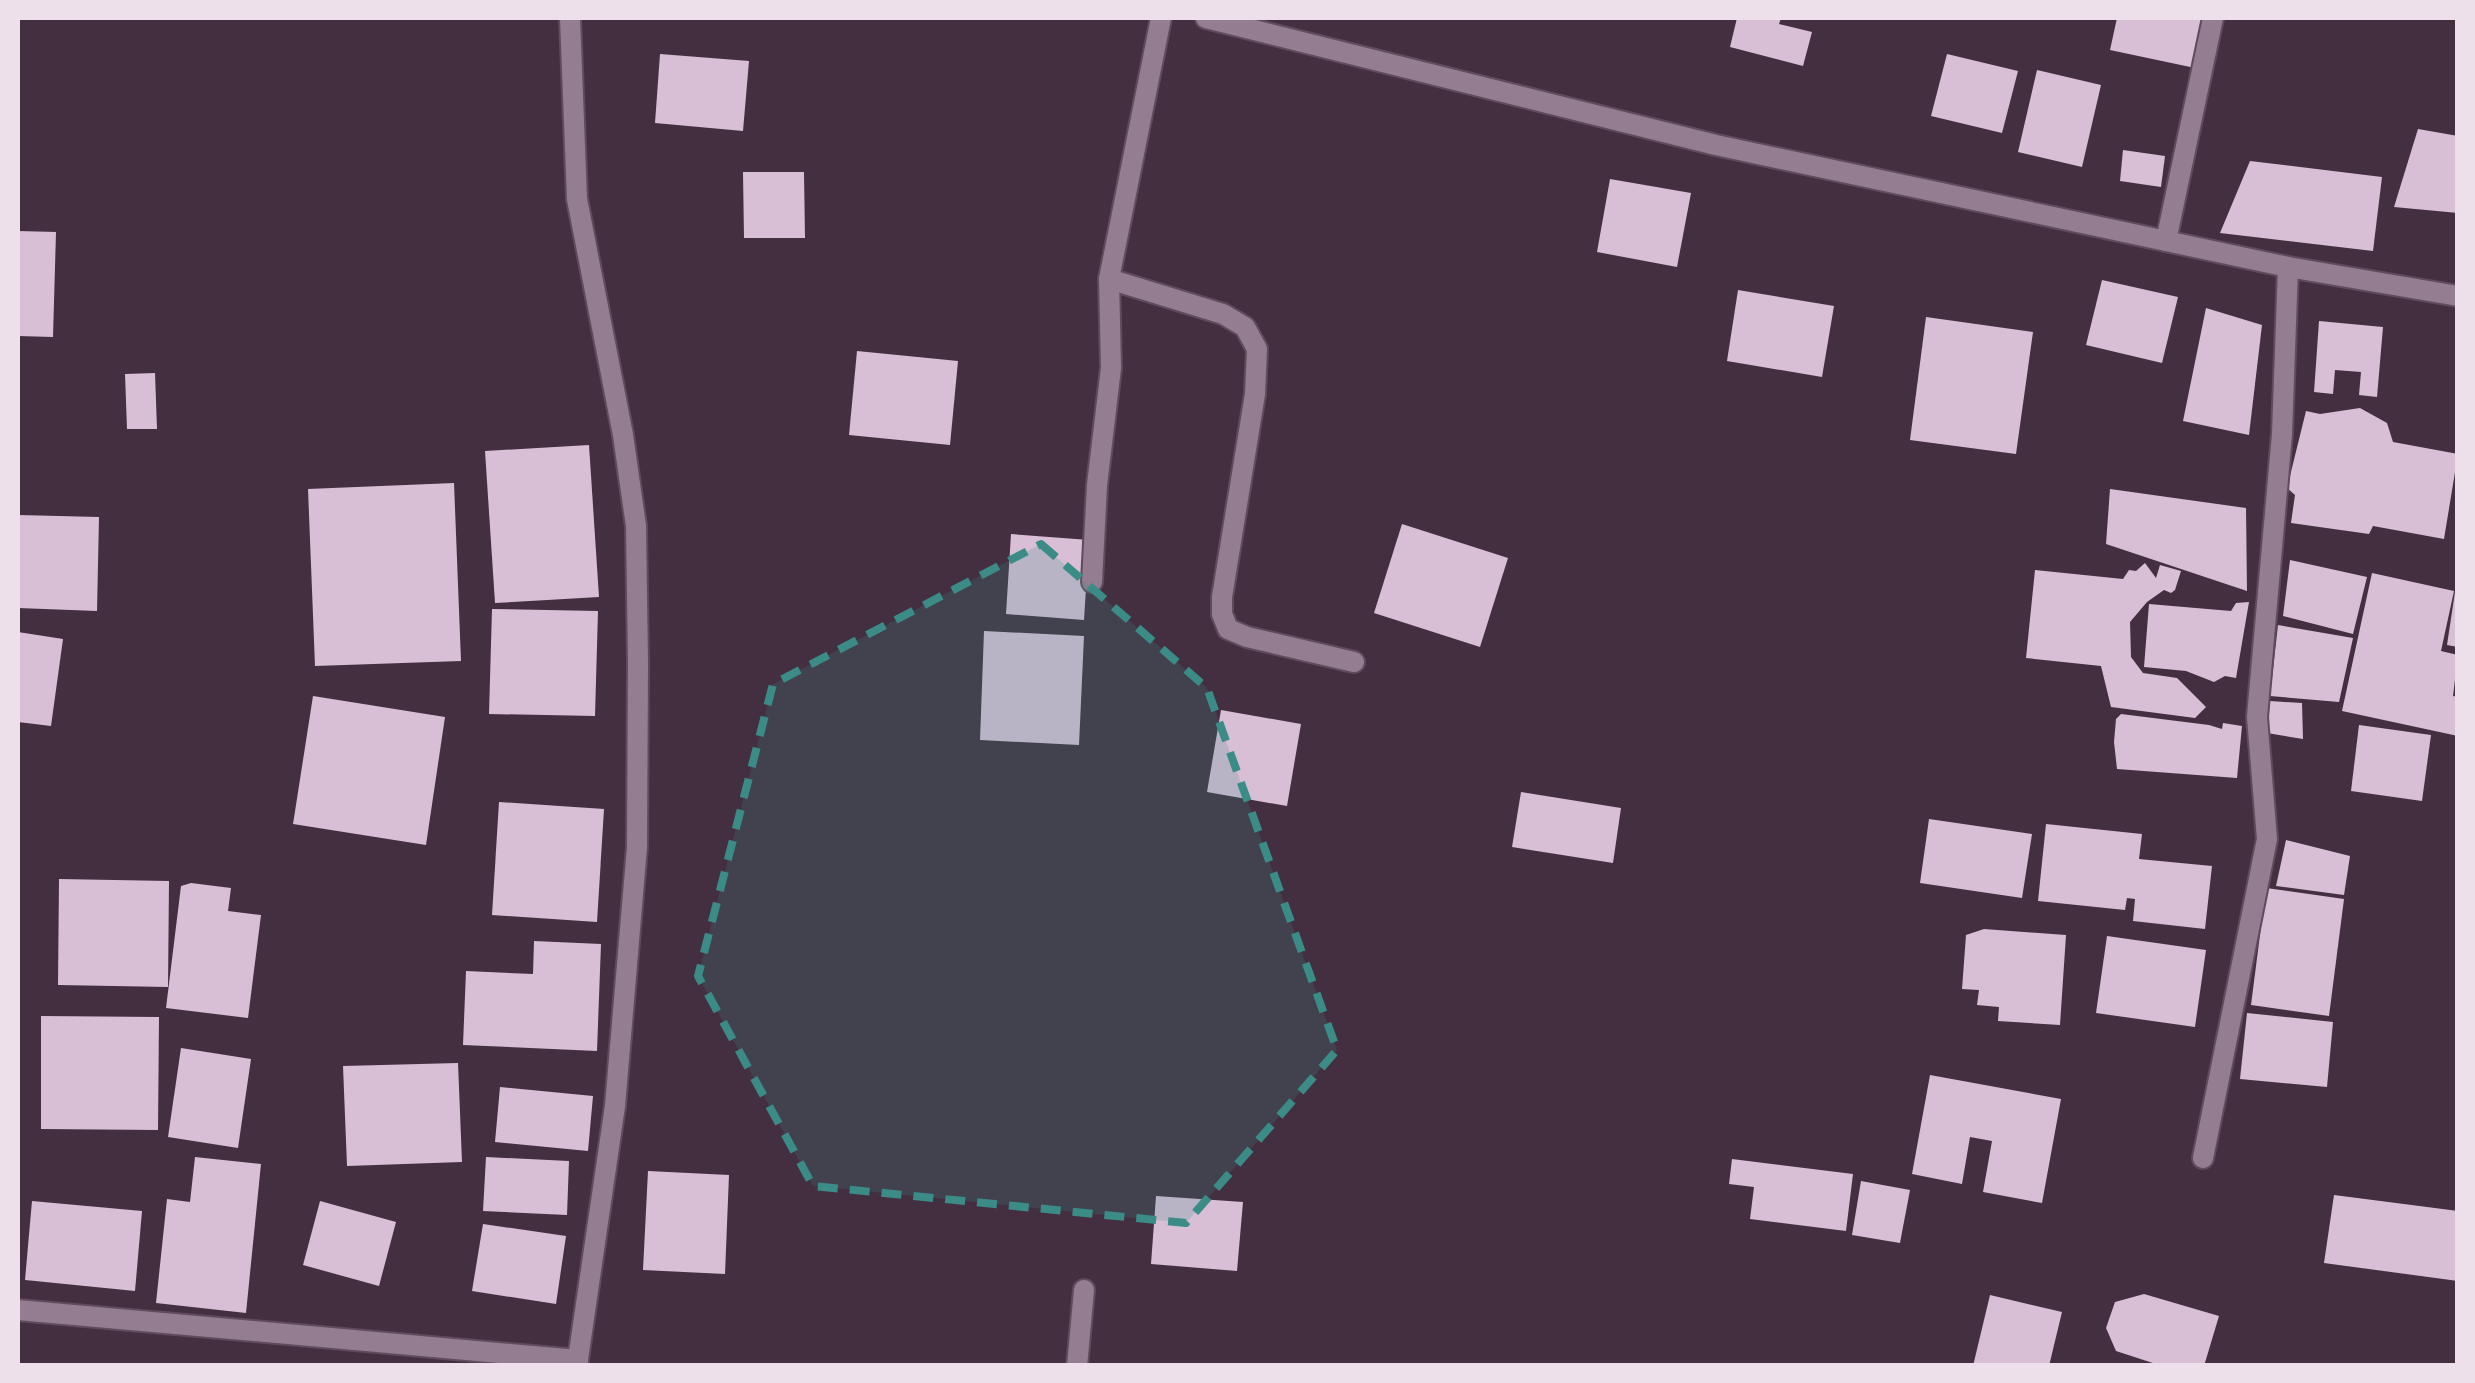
<svg xmlns="http://www.w3.org/2000/svg" width="2475" height="1383" viewBox="0 0 2475 1383" font-family="'Source Serif 4',serif">
<style>
.building{fill:#d9bfd5}
.lines{fill:none;stroke-linecap:round;stroke-linejoin:round}
.minor-casing{stroke:#5f4b5b;stroke-width:24}
.tertiary-casing{stroke:#5f4b5b;stroke-width:24}
.minor{stroke:#947d90;stroke-width:20}
.tertiary{stroke:#947d90;stroke-width:20}
.marked{fill:#3b8b87;fill-opacity:0.2;stroke:#3b8b87;stroke-width:8;stroke-dasharray:20 12;stroke-linejoin:round}
</style>
<rect width="100%" height="100%" fill="#442f40"/>
<g class="building">
<path d="M1737,18H1781L1779,24L1812,32L1803,66L1730,47Z"/>
<path d="M2117,18H2206L2195,68L2110,50Z"/>
<path d="M660,54L749,61L743,131L655,123Z"/>
<path d="M1947,54L2018,71L2002,133L1931,116Z"/>
<path d="M2037,70L2101,85L2082,167L2018,152Z"/>
<path d="M2418,129L2458,136V213L2394,207Z"/>
<path d="M2123,150L2165,156L2161,187L2120,181Z"/>
<path d="M2250,161L2382,177L2373,251L2220,233Z"/>
<path d="M743,172H804L805,238H744Z"/>
<path d="M1610,179L1691,193L1677,267L1597,252Z"/>
<path d="M18,231L56,232L53,337L18,336Z"/>
<path d="M2102,280L2178,297L2162,363L2086,345Z"/>
<path d="M1738,290L1834,306L1822,377L1727,361Z"/>
<path d="M2206,308L2262,325L2249,435L2183,421Z"/>
<path d="M1926,317L2033,332L2016,454L1910,440Z"/>
<path d="M2319,321L2383,327L2377,397L2359,395L2361,372L2335,370L2333,394L2314,392Z"/>
<path d="M857,351L958,361L950,445L849,435Z"/>
<path d="M155,373L157,429H127L125,374Z"/>
<path d="M2360,408L2387,423L2393,442L2458,454L2444,539L2373,526L2369,534L2291,523L2295,495L2287,488L2306,411L2320,414Z"/>
<path d="M589,445L599,597L495,603L485,451Z"/>
<path d="M454,483L461,661L315,666L308,489Z"/>
<path d="M2110,489L2246,508L2247,591L2106,544Z"/>
<path d="M18,515L99,517L97,611L18,608Z"/>
<path d="M1402,524L1508,558L1480,647L1374,613Z"/>
<path d="M1011,534L1089,540L1084,620L1006,614Z"/>
<path d="M2290,560L2367,577L2353,634L2283,616Z"/>
<path d="M2145,563L2156,578L2160,565L2181,571L2175,590L2171,593L2164,590L2147,602L2130,622L2131,657L2143,673L2177,678L2206,707L2195,718L2111,707L2101,666L2026,658L2035,570L2123,579L2129,570L2136,571Z"/>
<path d="M2372,573L2454,591L2441,651L2458,655L2453,696L2458,697V736L2342,711Z"/>
<path d="M2455,592H2458V647L2447,645Z"/>
<path d="M2249,602L2236,678L2225,676L2214,682L2186,671L2144,667L2149,604L2231,611L2236,603Z"/>
<path d="M492,609L598,611L595,716L489,714Z"/>
<path d="M2278,625L2353,638L2339,702L2270,696Z"/>
<path d="M984,631L1084,636L1079,745L980,740Z"/>
<path d="M18,632L63,639L51,726L18,722Z"/>
<path d="M313,696L445,717L426,845L293,824Z"/>
<path d="M2270,701L2302,703L2303,739L2267,733Z"/>
<path d="M1221,710L1301,724L1287,806L1207,792Z"/>
<path d="M2121,714L2209,725L2222,729L2223,723L2242,726L2237,778L2117,769L2114,742L2116,719Z"/>
<path d="M2359,725L2431,735L2422,801L2351,791Z"/>
<path d="M1521,792L1621,808L1613,863L1512,847Z"/>
<path d="M499,802L604,809L597,922L492,915Z"/>
<path d="M1929,819L2032,834L2022,898L1920,883Z"/>
<path d="M2046,824L2142,834L2139,859L2212,866L2205,929L2133,921L2135,899L2127,898L2125,910L2038,901Z"/>
<path d="M2286,840L2350,856L2344,895L2276,886Z"/>
<path d="M59,879L169,881L168,987L58,985Z"/>
<path d="M191,883L231,888L228,911L261,915L248,1018L166,1008L181,886Z"/>
<path d="M2266,888L2344,899L2329,1016L2251,1005Z"/>
<path d="M1984,929L2066,935L2060,1025L1998,1021L1999,1007L1977,1005L1979,990L1962,989L1966,935Z"/>
<path d="M2107,936L2206,950L2195,1027L2096,1013Z"/>
<path d="M534,941L601,944L597,1051L463,1045L466,971L533,974Z"/>
<path d="M2247,1013L2333,1022L2327,1087L2240,1079Z"/>
<path d="M41,1016L159,1017L158,1130L41,1129Z"/>
<path d="M181,1048L251,1059L238,1148L168,1137Z"/>
<path d="M458,1063L462,1162L347,1166L343,1066Z"/>
<path d="M1930,1075L2061,1099L2042,1203L1983,1192L1992,1141L1970,1137L1962,1184L1912,1174Z"/>
<path d="M500,1087L593,1096L588,1151L495,1142Z"/>
<path d="M195,1157L261,1164L246,1313L156,1303L167,1199L190,1202Z"/>
<path d="M486,1157L569,1161L567,1215L483,1211Z"/>
<path d="M1732,1159L1853,1174L1846,1231L1750,1219L1754,1187L1729,1184Z"/>
<path d="M648,1171L729,1175L725,1274L643,1270Z"/>
<path d="M1861,1181L1910,1190L1900,1243L1852,1235Z"/>
<path d="M2334,1195L2458,1211V1281L2324,1263Z"/>
<path d="M1156,1196L1243,1202L1237,1271L1151,1264Z"/>
<path d="M32,1201L142,1211L135,1291L25,1280Z"/>
<path d="M320,1201L396,1222L379,1286L303,1265Z"/>
<path d="M483,1224L566,1236L556,1304L472,1291Z"/>
<path d="M2144,1294L2219,1316L2204,1366H2162L2116,1351L2106,1328L2115,1302Z"/>
<path d="M1990,1295L2062,1312L2049,1366H1973Z"/>
</g>
<g class="lines">
<defs>
<g id="minor">
<path d="M1206,18L1716,145L2288,267L2458,296"/>
<path d="M2166,241L2213,18"/>
<path d="M1109,279L1223,314L1245,327L1257,349L1255,394L1222,597V614L1228,629L1247,637L1354,662"/>
<path d="M1092,582L1097,485L1111,368L1109,279L1161,18"/>
<path d="M2203,1158L2267,839L2257,717L2282,434L2288,267"/>
<path d="M18,1310L578,1360"/>
<path d="M1077,1366L1084,1290"/>
</g>
<path id="tertiary" d="M570,18L577,199L623,435L636,526L638,663L637,847L615,1106L577,1366"/>
</defs>
<use href="#minor" class="minor-casing"/>
<use href="#tertiary" class="tertiary-casing"/>
<use href="#minor" class="minor"/>
<use href="#tertiary" class="tertiary"/>
</g>
<path class="marked" d="M1041,544L1207,688L1337,1050L1186,1223L813,1186L698,976L773,684Z"/>
<rect width="2475" height="1383" fill="none" stroke="#ede0eb" stroke-width="40"/>
</svg>
